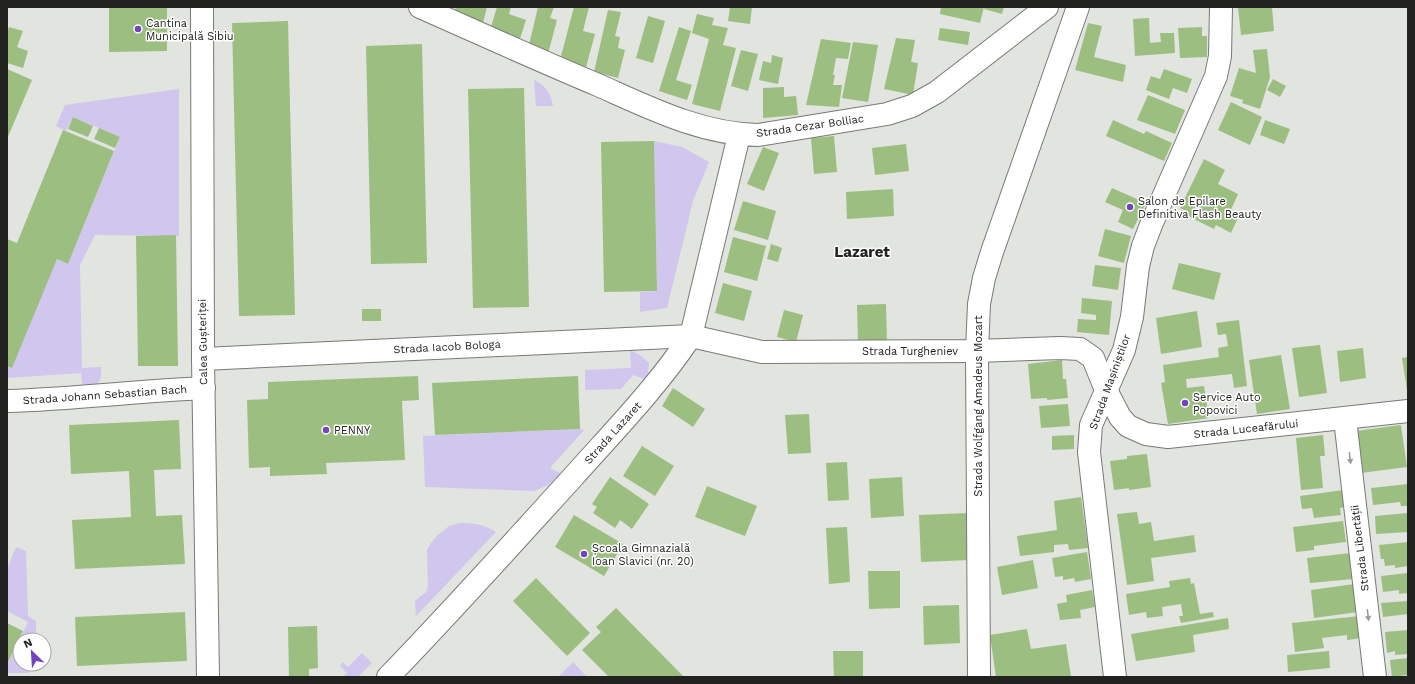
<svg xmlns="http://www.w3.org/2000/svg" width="1415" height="684" viewBox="0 0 1415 684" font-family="'Work Sans',sans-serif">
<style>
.green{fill:#d1c6ed}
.building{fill:#9dbe81}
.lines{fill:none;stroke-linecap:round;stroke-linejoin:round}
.minor-casing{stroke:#787a76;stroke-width:24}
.secondary-casing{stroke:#787a76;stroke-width:24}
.minor{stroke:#fff;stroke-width:22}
.secondary{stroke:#fff;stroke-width:22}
.oneway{fill:#9c9c9b}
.poi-dot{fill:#7344bc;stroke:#fff;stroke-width:1.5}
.labels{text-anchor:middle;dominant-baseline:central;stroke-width:3;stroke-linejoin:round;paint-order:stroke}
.poi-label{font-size:11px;fill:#222321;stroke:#fff;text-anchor:start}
.street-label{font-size:11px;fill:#222321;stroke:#fff}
.district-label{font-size:15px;font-weight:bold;fill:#222321;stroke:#fff}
</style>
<rect width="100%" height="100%" fill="#e1e4df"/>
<g class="green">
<path d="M534,80C546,86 551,93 553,106H536Z"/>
<path d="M179,89V236L95,235L80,265L82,368L101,367C102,383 98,386 83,389L81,373L7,378V366L57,259L68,264L120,137L73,117L66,131L56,126L65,105Z"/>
<path d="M654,141L682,147L709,162L693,201L667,308L640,312V292L657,291Z"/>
<path d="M630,350L640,355L649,363L647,380L633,375L621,389L585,390V370L631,368Z"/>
<path d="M580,429L584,430L550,468L564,475L546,486L534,491L425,487L423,436Z"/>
<path d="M459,523C472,523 484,524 496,532L416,616L415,601L426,592L428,587L427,550L431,543L438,535L449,526Z"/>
<path d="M16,547L26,551L28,616L36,621V640H20V664H29V673H7V664L28,622L7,611V569Z"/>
<path d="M362,653L372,663L358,677H343L347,673L340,666L343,662L348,667Z"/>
<path d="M573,662L587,677H558Z"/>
</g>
<g class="building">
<path d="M109,7H167V51L109,52Z"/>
<path d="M456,7H487L483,23L454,14Z"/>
<path d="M497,7H511L509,14L526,20L519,42L490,30Z"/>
<path d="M538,7H554L550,18L557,20L548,54L529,45Z"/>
<path d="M574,7H589L583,31L595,34L586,67L560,60Z"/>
<path d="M730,7H752L750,24L728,21Z"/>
<path d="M941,7H984L980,23L940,14Z"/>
<path d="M985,7H1004L1002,14L984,9Z"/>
<path d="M1238,7H1272L1274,31L1241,35Z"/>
<path d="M608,10L621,12L615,36L620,37L618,48L625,50L618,78L594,72Z"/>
<path d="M697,14L714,18L712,25L728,28L723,45L736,48L720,111L692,104L709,39L692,33Z"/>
<path d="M648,16L665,21L653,63L636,58Z"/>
<path d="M1149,18L1150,43L1161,42L1160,33H1174L1175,53L1135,56L1133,19Z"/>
<path d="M288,21L295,315L239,316L232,23Z"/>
<path d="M1088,23L1102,26L1094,57L1126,65L1123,82L1075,70Z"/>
<path d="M9,27L23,31L17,47L28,51L23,68L7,63V33Z"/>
<path d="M679,27L691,31L676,80L692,85L687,100L659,91Z"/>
<path d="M1202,27V36H1207V57L1180,58L1178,28Z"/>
<path d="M940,28L970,32L968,45L938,40Z"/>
<path d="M896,38L915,40L911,62L918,63L913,95L884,89Z"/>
<path d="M821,39L851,43L848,59L836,58L833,75H835L833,85H842L839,107L806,105Z"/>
<path d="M853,42L878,45L868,102L842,98Z"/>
<path d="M422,44L427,263L371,264L366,46Z"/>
<path d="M1267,49L1270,77L1260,109L1242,103L1243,100L1230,96L1239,68L1256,73L1253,50Z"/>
<path d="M741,50L758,54L748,91L731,86Z"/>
<path d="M772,55L783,58L778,84L759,80L763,61L771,63Z"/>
<path d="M7,69L32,80L7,139Z"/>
<path d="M1164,69L1192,79L1187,93L1173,88L1169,99L1146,90L1151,76L1160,79Z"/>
<path d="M1273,79L1286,86L1280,97L1267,90Z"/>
<path d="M784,87V97L796,96L798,115L763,118V88Z"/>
<path d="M524,88L529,307L473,308L468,89Z"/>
<path d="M1148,95L1185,110L1175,134L1137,120Z"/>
<path d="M1231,102L1262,117L1250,145L1218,130Z"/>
<path d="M73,117L93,126L88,137L68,129Z"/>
<path d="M1113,120L1144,134L1146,131L1172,143L1164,161L1106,136Z"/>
<path d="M1265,120L1290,129L1284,144L1260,135Z"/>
<path d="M99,128L120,137L115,148L94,139Z"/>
<path d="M63,130L114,151L68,264L57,259L12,368L7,366V239L17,243Z"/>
<path d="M834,136L837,172L814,174L811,138Z"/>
<path d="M654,141L657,291L604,292L601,142Z"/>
<path d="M906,144L909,171L875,175L872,148Z"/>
<path d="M763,147L779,153L764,191L747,184Z"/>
<path d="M1204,159L1225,170L1218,184L1238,194L1229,214L1238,218L1231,233L1216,225L1214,229L1184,214L1186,211L1180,208Z"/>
<path d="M1112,188L1146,203L1133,229L1118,222L1123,210L1105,202Z"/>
<path d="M893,189L894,216L847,219L846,192Z"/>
<path d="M743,201L776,211L768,240L734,230Z"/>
<path d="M1105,229L1131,236L1124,263L1098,256Z"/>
<path d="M176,235L178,366H138L136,236Z"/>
<path d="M733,237L766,246L757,281L724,272Z"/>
<path d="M771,244L782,248L778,262L767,259Z"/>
<path d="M1179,263L1221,273L1214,300L1172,289Z"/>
<path d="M1095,265L1121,268L1118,290L1092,286Z"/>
<path d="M723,283L752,291L744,321L715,313Z"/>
<path d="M1082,298L1112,301L1109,335L1077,332L1078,319L1096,320V315L1081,313Z"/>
<path d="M886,304L887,342L858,343L857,305Z"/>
<rect x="362" y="309" width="19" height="12"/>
<path d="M784,310L803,315L796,342L777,337Z"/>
<path d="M1197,311L1202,347L1161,354L1156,318Z"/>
<path d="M1239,320L1247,386L1234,388L1232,374L1186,379L1187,388L1204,386L1209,418L1168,424L1161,383L1165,382L1163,365L1219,357L1218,348L1228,346L1226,334L1218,335L1216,323Z"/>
<path d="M1320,345L1327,393L1299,397L1292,348Z"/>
<path d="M1363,348L1366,378L1340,382L1337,351Z"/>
<path d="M1281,355L1290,409L1257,414L1249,360Z"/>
<path d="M1408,357V390H1407L1402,358Z"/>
<path d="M1062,360L1063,379H1066L1068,398L1047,400V398L1031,399L1028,364Z"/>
<path d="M418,376L419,400L402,401L405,460L326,463L327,474L270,476V467L249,468L247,400L268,399V382Z"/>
<path d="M578,376L580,429L435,435L432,383Z"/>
<path d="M673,388L705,409L693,427L662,406Z"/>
<path d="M1068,404L1070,426L1041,428L1039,406Z"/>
<path d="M809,414L811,453L788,454L785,415Z"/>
<path d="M179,420L181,469L154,470L156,516L182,515L185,564L75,569L72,520L131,517L129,471L71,474L69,425Z"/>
<path d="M1401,425L1407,467L1361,473L1356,431Z"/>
<path d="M1074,435V449L1052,450V436Z"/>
<path d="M1323,435L1325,456H1320L1323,488L1301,490L1296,438Z"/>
<path d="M642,446L674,466L655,496L623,476Z"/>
<path d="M1147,454L1151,487L1129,490V488L1114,490L1110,461L1127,459V456Z"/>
<path d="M847,462L849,500L828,501L826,463Z"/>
<path d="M610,477L649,504L632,529L620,520L615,528L593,513L597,507L592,504Z"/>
<path d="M902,477L904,516L871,518L869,479Z"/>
<path d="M1408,484V506H1401L1400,502L1373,505L1371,488Z"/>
<path d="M707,486L757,506L745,536L695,517Z"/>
<path d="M1343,490L1345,507L1340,508L1341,515L1314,518L1312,508L1302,509L1300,496Z"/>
<path d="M1081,497L1088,548L1069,550L1068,544L1054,545V552L1020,556L1017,536L1057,530L1054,501Z"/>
<path d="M1137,512L1139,524L1151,522L1154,541L1194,535L1196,552L1151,558L1154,581L1127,585L1117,514Z"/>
<path d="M968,513L970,560L921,562L919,515Z"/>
<path d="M1408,513V532L1376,534L1375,516Z"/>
<path d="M574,515L623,544L604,576L555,547Z"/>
<path d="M1343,521L1346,542L1314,546V550L1296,552L1293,527Z"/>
<path d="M847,527L850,582L829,584L826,528Z"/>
<path d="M1408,542V566L1395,568V565L1385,566L1384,559H1381L1379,545Z"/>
<path d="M1087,552L1091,579L1075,582L1074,578L1063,580V576L1055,577L1052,558Z"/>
<path d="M1350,553L1353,579L1310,583L1307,558Z"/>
<path d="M1033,560L1038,588L1002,595L997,567Z"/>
<path d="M868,571H900V608L869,609Z"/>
<path d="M1408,573V593L1399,594V590L1383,592L1381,576Z"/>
<path d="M536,578L590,633L567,656L513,601Z"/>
<path d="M1190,578L1191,584L1194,583L1200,614L1213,612L1214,617L1181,623L1179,616H1183L1181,604L1162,607L1163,616L1147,618L1146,612L1129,615L1126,594L1170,587L1169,581Z"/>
<path d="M1354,584L1358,612L1314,618L1311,590Z"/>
<path d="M1092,590L1095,607L1080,610L1081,618L1060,620L1057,604L1067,602L1066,595Z"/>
<path d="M1408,601V614L1383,617L1381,603Z"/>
<path d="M959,605L960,643L924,645L923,606Z"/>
<path d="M616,608L684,677H609L582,650L601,632L596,627Z"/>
<path d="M185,612L187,661L77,666L75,617Z"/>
<path d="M1360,616L1362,638L1347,640V635L1322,638L1324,648L1295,652L1292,623Z"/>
<path d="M1228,618L1229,629L1193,635L1195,652L1136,661L1131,634Z"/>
<path d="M7,623L23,631L7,664Z"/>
<path d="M317,626L318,668L309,669V677H289L288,627Z"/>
<path d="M1027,629L1031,649L1066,644L1071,677H996L990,635Z"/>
<path d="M1408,630V654L1395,655V651L1387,653L1385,632Z"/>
<path d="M833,651H863V677H834Z"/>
<path d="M1329,651L1330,668L1288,672L1287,655Z"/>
<path d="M1408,658V675L1392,677L1390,660Z"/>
</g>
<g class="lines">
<defs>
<g id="minor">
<path d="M420,7C479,33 538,60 598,85C650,108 701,134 758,135L887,114L912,106L937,92L1047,7"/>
<path d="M203,359L691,336L762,352L977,351L1060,348L1080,349L1093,358L1106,390L1120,417L1128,426L1146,434L1168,437L1408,411"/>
<path d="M7,401C73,399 138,391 204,388"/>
<path d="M1345,419L1375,677"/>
<path d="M388,677C451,612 512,544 573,477C614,431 657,387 691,336L739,135"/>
<path d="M979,677L977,351L979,304L984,278L992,252L1078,7"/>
<path d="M1115,677L1089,452L1091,425L1124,350L1132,317L1138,266L1143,246L1151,225L1216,76L1220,56L1221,7"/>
</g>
<path id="secondary" d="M202,7L203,359L208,677"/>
</defs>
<use href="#minor" class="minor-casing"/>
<use href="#secondary" class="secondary-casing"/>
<use href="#minor" class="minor"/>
<use href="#secondary" class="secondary"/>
</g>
<defs><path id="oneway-solid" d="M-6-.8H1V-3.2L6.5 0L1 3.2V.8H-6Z"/></defs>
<g class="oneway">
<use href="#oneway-solid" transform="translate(1350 458) rotate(83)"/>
<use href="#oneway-solid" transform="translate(1368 615) rotate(83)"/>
</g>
<g class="poi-dot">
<circle cx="138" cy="29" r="4"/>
<circle cx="1130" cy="207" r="4"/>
<circle cx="1185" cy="403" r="4"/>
<circle cx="326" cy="430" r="4"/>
<circle cx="584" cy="554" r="4"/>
</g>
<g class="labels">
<g class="poi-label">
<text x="146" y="23">Cantina<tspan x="146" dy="13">Municipală Sibiu</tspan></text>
<text x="1138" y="201">Salon de Epilare<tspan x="1138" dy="13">Definitiva Flash Beauty</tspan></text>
<text x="1193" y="397">Service Auto<tspan x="1193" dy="13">Popovici</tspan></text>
<text x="334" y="430">PENNY</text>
<text x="592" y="548">Școala Gimnazială<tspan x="592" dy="13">Ioan Slavici (nr. 20)</tspan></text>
</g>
<g class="street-label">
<text transform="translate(810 126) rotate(-8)">Strada Cezar Bolliac</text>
<text transform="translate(203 342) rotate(-91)">Calea Gușteriței</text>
<text transform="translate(447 347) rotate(-3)">Strada Iacob Bologa</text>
<text x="910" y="351">Strada Turgheniev</text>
<text transform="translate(1110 382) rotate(-70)">Strada Mașiniștilor</text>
<text transform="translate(105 395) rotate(-4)">Strada Johann Sebastian Bach</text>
<text transform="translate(978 406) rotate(-90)">Strada Wolfgang Amadeus Mozart</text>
<text transform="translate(1246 429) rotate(-6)">Strada Luceafărului</text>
<text transform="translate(613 433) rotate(-48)">Strada Lazaret</text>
<text transform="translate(1360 548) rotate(-97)">Strada Libertății</text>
</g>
<g class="district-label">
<text x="862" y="252">Lazaret</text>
</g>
</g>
<rect width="1415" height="684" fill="none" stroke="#222321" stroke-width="16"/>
<g transform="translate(32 652) rotate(335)"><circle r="19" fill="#ffffff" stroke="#a7a7a6"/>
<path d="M0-3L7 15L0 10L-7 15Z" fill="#7344bc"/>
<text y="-6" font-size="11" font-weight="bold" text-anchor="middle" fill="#222321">N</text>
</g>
</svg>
